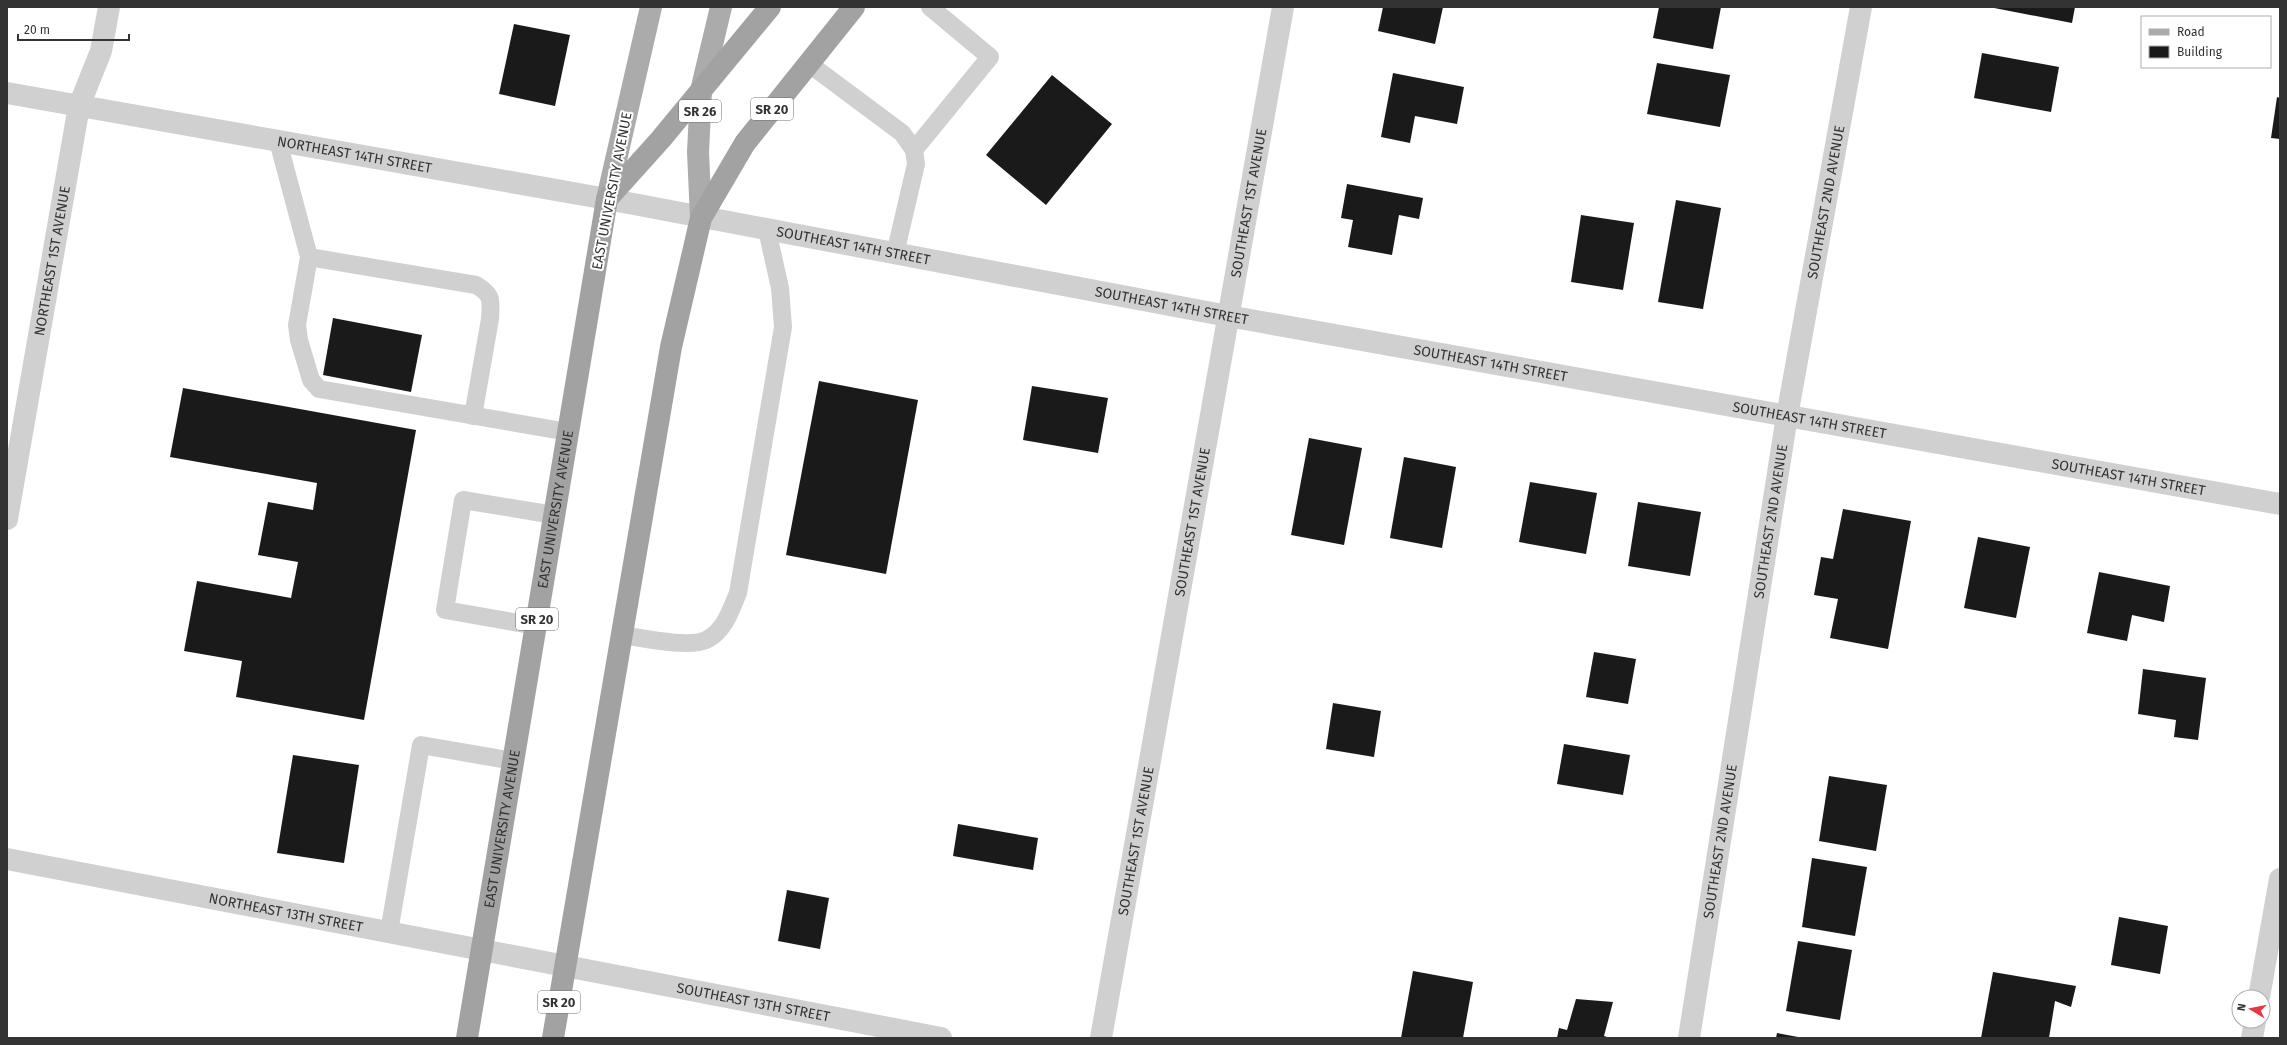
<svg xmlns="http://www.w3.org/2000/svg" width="2287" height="1045" viewBox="0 0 2287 1045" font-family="'Fira Sans',sans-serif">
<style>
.building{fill:#1a1a1a}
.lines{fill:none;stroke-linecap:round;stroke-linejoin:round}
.service{stroke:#d0d0d0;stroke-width:18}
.minor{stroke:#d0d0d0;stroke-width:22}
.tertiary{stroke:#d0d0d0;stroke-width:22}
.primary{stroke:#ababab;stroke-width:22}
.trunk{stroke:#a2a2a2;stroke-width:22}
.labels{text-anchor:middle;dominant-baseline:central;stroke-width:4;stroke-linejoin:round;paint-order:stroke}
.shield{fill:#fff;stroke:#707070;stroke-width:1}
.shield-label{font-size:13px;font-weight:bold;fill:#333}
.street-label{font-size:14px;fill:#333;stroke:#fff}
</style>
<rect width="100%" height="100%" fill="#fff"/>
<g class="building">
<path d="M1383,7H1443L1435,44L1378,31Z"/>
<path d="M1659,7H1721L1713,49L1653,38Z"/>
<path d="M1989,7H2075L2072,23Z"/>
<path d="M514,24L570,35L555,106L499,94Z"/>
<path d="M1982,53L2059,67L2051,112L1974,98Z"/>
<path d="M1657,63L1730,75L1720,127L1647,114Z"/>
<path d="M1393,73L1464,87L1457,124L1415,116L1410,143L1381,137Z"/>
<path d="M1052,75L1112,124L1046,205L986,155Z"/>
<path d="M2277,97L2280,98V139L2271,138Z"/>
<path d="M1347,184L1423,198L1419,219L1399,215L1392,255L1348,247L1353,220L1341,218Z"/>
<path d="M1676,200L1721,208L1703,309L1658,302Z"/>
<path d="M1581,215L1634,223L1623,290L1571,282Z"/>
<path d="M333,318L422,335L411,392L323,375Z"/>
<path d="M819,381L918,400L886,574L786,555Z"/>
<path d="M1032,386L1108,398L1098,453L1023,440Z"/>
<path d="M183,388L416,430L364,720L236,697L242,661L184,651L197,581L291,598L298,562L258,555L268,502L313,510L317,483L170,457Z"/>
<path d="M1309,438L1362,448L1344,545L1291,535Z"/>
<path d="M1404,457L1456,467L1442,548L1390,538Z"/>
<path d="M1530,482L1597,493L1586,554L1519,542Z"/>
<path d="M1638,502L1701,512L1690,576L1628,566Z"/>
<path d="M1843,509L1911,521L1888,649L1830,638L1838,599L1814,595L1821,557L1833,559Z"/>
<path d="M1978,537L2030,547L2016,618L1964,608Z"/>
<path d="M2099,572L2170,586L2164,622L2132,615L2127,641L2087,633Z"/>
<path d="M1594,652L1636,659L1628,704L1586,697Z"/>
<path d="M2143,669L2206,678L2198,740L2174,737L2176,720L2138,714Z"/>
<path d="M1333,703L1381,711L1374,757L1326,749Z"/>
<path d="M1564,744L1630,755L1623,795L1557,784Z"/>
<path d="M293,755L359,765L344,863L277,853Z"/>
<path d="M1829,776L1887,785L1876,851L1819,841Z"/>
<path d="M958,824L1038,838L1033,870L953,856Z"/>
<path d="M1812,858L1867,867L1855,936L1802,927Z"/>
<path d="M787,890L829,898L820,949L778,941Z"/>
<path d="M2119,917L2168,926L2160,974L2111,965Z"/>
<path d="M1798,941L1852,950L1840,1020L1786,1011Z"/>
<path d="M1413,971L1473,982L1463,1038H1401Z"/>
<path d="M1993,972L2076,986L2071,1007L2055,1001L2049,1038H1981Z"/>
<path d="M1576,999L1613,1002L1604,1036L1610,1038H1557L1559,1028L1567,1030Z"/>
<path d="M1777,1033L1798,1037V1038H1776Z"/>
</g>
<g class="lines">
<g class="service">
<path d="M808,63L902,133L914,150L916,164L895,254"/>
<path d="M278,141L309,257L297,325L299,340L311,380L319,389L568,432"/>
<path d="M914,150L990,57L930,7"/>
<path d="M309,257L476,285C493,295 491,300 490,319L473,416"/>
<path d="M536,626L445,610L463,500L554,515"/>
<path d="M622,635C642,638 691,649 708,639C725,630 731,609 738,593L783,327L780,288L767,230"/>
<path d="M389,932L421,745L513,761"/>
</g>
<g class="minor">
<path id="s1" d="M7,93L607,199L1228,316L2280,504"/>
<path id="s2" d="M7,519L79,106L101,51L109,7"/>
<path id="s3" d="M7,859L941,1038"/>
<path id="s4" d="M1101,1038L1283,7"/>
<path id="s5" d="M1689,1038L1787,416L1861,7"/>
</g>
<g class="tertiary">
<path d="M2259,997L2280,879"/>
<path d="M2252,1038L2255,1021"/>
</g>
<g class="primary">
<path d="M607,199L651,7"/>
<path d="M701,218L698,152L701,91L721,7"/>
</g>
<g class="trunk">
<path id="s6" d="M467,1038L607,199L661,139L770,7"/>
<path d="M553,1038L671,347L701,218L745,143L854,7"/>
</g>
</g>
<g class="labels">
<g class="shield">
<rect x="751" y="98" width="42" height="22" rx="3"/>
<rect x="679" y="100" width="42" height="22" rx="3"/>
<rect x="516" y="608" width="42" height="22" rx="3"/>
<rect x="538" y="991" width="42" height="22" rx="3"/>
</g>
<g class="shield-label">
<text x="772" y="109">SR 20</text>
<text x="700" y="111">SR 26</text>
<text x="537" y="619">SR 20</text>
<text x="559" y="1002">SR 20</text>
</g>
<g class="street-label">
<text stroke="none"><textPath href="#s1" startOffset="353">NORTHEAST 14TH STREET</textPath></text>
<text transform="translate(612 191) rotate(-79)">EAST UNIVERSITY AVENUE</text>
<text stroke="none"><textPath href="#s4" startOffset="848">SOUTHEAST 1ST AVENUE</textPath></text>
<text stroke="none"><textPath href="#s5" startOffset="847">SOUTHEAST 2ND AVENUE</textPath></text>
<text stroke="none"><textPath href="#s1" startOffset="860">SOUTHEAST 14TH STREET</textPath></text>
<text stroke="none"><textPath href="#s2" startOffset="262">NORTHEAST 1ST AVENUE</textPath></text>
<text stroke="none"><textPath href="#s1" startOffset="1184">SOUTHEAST 14TH STREET</textPath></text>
<text stroke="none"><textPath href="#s1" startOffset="1508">SOUTHEAST 14TH STREET</textPath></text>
<text stroke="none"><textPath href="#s1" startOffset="1832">SOUTHEAST 14TH STREET</textPath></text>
<text stroke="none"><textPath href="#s1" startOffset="2156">SOUTHEAST 14TH STREET</textPath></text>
<text stroke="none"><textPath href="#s6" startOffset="536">EAST UNIVERSITY AVENUE</textPath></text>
<text stroke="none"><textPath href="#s4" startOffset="524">SOUTHEAST 1ST AVENUE</textPath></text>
<text stroke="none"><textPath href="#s5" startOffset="523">SOUTHEAST 2ND AVENUE</textPath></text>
<text stroke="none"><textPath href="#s6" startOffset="212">EAST UNIVERSITY AVENUE</textPath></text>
<text stroke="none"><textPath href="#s4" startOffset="200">SOUTHEAST 1ST AVENUE</textPath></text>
<text stroke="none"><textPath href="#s5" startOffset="199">SOUTHEAST 2ND AVENUE</textPath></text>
<text stroke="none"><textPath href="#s3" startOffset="284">NORTHEAST 13TH STREET</textPath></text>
<text stroke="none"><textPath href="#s3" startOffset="760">SOUTHEAST 13TH STREET</textPath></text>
</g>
</g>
<rect width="2287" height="1045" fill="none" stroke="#333333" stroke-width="16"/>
<rect x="2141" y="16" width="130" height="52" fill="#ffffff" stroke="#adadad"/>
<rect x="2149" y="29" width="20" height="6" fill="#ababab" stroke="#adadad"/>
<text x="2177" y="36" font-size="12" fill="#333333">Road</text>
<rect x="2149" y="46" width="20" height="12" fill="#1a1a1a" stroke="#adadad"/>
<text x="2177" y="56" font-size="12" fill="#333333">Building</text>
<g transform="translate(2251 1009) rotate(280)"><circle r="19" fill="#ffffff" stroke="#adadad"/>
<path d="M0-3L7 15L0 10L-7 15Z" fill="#e63946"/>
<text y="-6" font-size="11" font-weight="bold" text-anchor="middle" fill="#333333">N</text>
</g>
<path d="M18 34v6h111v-6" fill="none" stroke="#333333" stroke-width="2"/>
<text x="24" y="34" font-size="12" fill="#333333" stroke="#ffffff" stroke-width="3" paint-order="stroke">20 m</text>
</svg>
